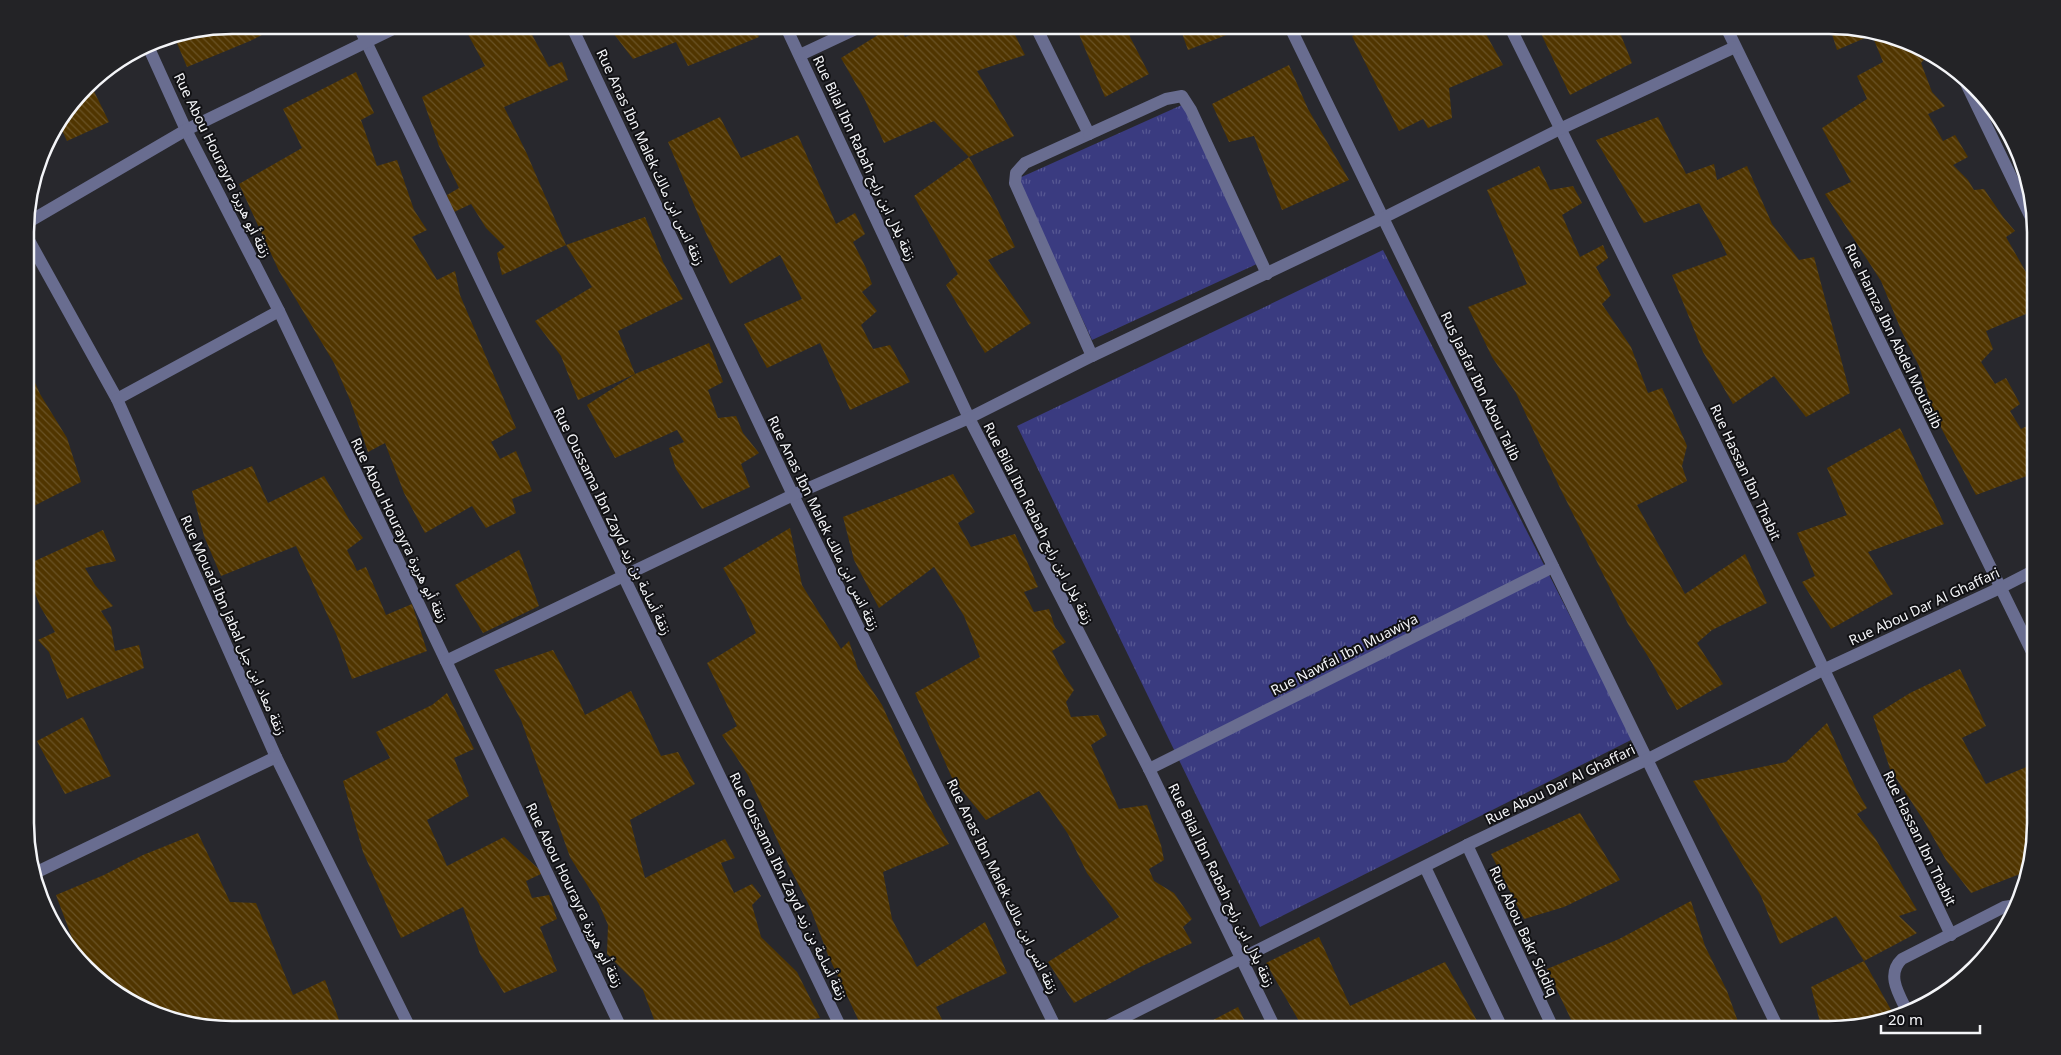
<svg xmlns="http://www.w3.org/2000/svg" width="2061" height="1055" viewBox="0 0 2061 1055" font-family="'Noto Sans','Noto Sans Arabic',sans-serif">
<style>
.grass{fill:url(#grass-tufts)}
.building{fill:url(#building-back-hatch)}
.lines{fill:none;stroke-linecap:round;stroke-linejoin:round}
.street{stroke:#696d90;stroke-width:12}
.labels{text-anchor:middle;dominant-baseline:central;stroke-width:4;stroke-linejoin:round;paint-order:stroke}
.street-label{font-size:14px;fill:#f4f5f8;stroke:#111114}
.rim{fill:none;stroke:#f4f5f8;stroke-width:2.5}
</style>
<defs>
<pattern id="grass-tufts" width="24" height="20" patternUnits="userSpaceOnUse" patternTransform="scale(1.25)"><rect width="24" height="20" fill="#3a3b80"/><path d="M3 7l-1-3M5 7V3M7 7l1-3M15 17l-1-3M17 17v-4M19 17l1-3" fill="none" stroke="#575893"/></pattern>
<pattern id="building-back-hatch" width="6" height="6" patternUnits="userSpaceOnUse" patternTransform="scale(1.25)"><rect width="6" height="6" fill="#503500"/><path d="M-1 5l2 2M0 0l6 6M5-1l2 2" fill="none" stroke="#6a5326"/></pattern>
</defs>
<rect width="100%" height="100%" fill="#28282d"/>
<g class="grass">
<path d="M1184,104L1259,263L1092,340L1017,179Z"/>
<path d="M1383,250L1633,739L1260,927L1017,426Z"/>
</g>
<g class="building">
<path d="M231,25H282L250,41L187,67L174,36Z"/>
<path d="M463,25H527L549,67L562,62L568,80L504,107L527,154L566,245L502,275L497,253L505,247L486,228L471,204L452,213L447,195L459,188L439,146L422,97L485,66Z"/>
<path d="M607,25H754L759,37L688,66L676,42L633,59Z"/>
<path d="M894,25H898L905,37L938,25H1010L1025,55L977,71L1014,136L969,157L934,121L884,143L865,100L841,58Z"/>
<path d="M1079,25H1124L1149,74L1105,97L1076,27Z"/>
<path d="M1179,25H1252L1188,50Z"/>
<path d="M1376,25H1481L1503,65L1449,88L1452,118L1428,128L1423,119L1399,131L1352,36Z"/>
<path d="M1537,25H1617L1632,63L1570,95Z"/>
<path d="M1833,26L1921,46L1930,53L1921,63L1932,92L1945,106L1928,114L1943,141L1955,135L1968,157L1953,165L1968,180L1974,190L1984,189L2003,217L2015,231L2006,237L2035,288V310L1986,331L1993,349L1981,362L1995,384L2006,378L2020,404L2010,411L2021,429L2035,422V473L1976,495L1934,414L1919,366L1901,330L1881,281L1825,194L1851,182L1822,128L1867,99L1857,76L1883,62L1872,35L1837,50L1830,28Z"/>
<path d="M1289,65L1308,109L1349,180L1282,210L1254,136L1229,142L1212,104Z"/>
<path d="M356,72L374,113L361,120L377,166L397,160L414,210L427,230L412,237L437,280L455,271L460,295L516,428L491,442L500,459L516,451L532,491L512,499L516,513L486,528L472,506L425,533L404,493L385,443L368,452L350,400L334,363L279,271L239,184L302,148L283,109Z"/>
<path d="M90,83L109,122L67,141L59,124Z"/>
<path d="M720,117L741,158L798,135L836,224L855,213L865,234L853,242L866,268L872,284L862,292L877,311L861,325L873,349L890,345L910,382L850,410L820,343L767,368L744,324L802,299L780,255L730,284L705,231L668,142Z"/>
<path d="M1658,117L1686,174L1714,164L1717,180L1747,166L1772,224L1799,260L1814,257L1850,393L1806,417L1774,376L1733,404L1703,352L1672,275L1727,255L1721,242L1699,203L1644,223L1596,140Z"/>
<path d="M969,157L993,200L1015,247L988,260L1031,323L985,353L946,285L958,274L914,196Z"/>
<path d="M1539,166L1550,190L1573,186L1582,203L1562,215L1580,257L1603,245L1608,258L1596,267L1611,295L1602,304L1631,347L1648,393L1662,388L1687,446L1682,466L1687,481L1637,505L1685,594L1745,554L1767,603L1712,630L1697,643L1723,684L1677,710L1652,663L1628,624L1560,488L1516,393L1492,357L1468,307L1527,284L1487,190Z"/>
<path d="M645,217L663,262L683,299L618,331L635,374L578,400L561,356L535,321L592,287L566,245Z"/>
<path d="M709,343L723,382L708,390L718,418L736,416L743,433L759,453L741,464L750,487L702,509L676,469L669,448L684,442L677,430L615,458L587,405L635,374Z"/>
<path d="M26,362L40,394L67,438L81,482L26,510Z"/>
<path d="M1900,428L1944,524L1868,552L1893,594L1831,629L1802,582L1815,576L1797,533L1847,515L1827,468Z"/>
<path d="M252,466L268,503L324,476L350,521L363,538L347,550L357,571L366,567L386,615L412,604L427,651L352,679L337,636L296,546L221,576L204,536L192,491Z"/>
<path d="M953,474L975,512L958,523L971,547L1015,534L1038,587L1024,592L1034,612L1049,609L1055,627L1066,642L1052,651L1064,675L1074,690L1066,702L1071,717L1098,715L1107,735L1091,745L1119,809L1147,805L1161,845L1164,860L1149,869L1154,881L1174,893L1192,919L1183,927L1192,943L1142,966L1074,1003L1048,962L1119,917L1087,873L1068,834L1039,791L986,820L952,778L915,693L980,657L964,616L934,567L879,608L854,560L843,517Z"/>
<path d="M790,528L802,585L841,649L849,641L858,669L882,705L924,798L949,844L883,872L892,919L917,967L985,922L1007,973L936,1007L947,1030H863L828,955L810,907L789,866L748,775L722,735L737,726L707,663L756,633L744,605L723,568Z"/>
<path d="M103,530L116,561L85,568L95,585L113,606L101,611L111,627L115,651L139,645L144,668L67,699L49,652L38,640L55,632L40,606L26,570V565Z"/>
<path d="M519,550L539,606L483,633L455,585Z"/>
<path d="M553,650L576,693L585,715L631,691L661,756L678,752L695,784L630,820L645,878L725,839L735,858L721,863L734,893L752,884L761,896L752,905L761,937L797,972L820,1018L801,1021L805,1030H658L643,990L607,954L608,925L599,904L570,857L521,720L494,670Z"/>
<path d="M1960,669L1986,726L1962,738L1986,784L2036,763V824L2025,872L1971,893L1946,860L1924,821L1890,769L1873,716L1910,693Z"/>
<path d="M447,693L474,749L454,758L469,796L427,820L447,866L504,837L543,873L526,881L532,898L549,895L557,919L540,927L557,971L504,993L480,954L463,907L401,938L363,852L343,781L390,758L376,732L432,705Z"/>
<path d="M83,717L111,776L65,794L37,741Z"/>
<path d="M1827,723L1857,791L1867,808L1857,814L1875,838L1917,910L1899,916L1917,933L1864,961L1836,916L1780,944L1761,896L1693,781L1786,762Z"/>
<path d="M1580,813L1620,880L1564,907L1524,919L1491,854Z"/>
<path d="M198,833L230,902L256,903L293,995L325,980L339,1020L319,1030H241L236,1020L217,1027L140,1009L95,979L81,962L56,895L104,875L143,855Z"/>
<path d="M1691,901L1705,946L1727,991L1741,1030H1576L1547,969L1619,939Z"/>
<path d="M1319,937L1350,1006L1445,962L1482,1030H1304L1266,963Z"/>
<path d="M1864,961L1896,1019L1843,1030H1822L1811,987Z"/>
<path d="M1238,1007L1249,1030H1194Z"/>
</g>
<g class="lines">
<g class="street">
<path d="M358,25L842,1030"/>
<path d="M571,25L793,495L1057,1030"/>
<path d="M785,25L969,418L1149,769L1276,1030"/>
<path d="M1035,25L1089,134L1025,163L1016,173L1015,183L1092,356"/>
<path d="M1289,25L1779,1030"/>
<path d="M1509,25L1704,419L1951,935"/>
<path d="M1725,25L2036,660"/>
<path d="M147,44L186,130L279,311L622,1030"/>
<path d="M800,55L864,25"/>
<path d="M1961,73L2034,224"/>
<path d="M1089,134L1166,99L1182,96L1191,110L1267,274"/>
<path d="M25,224L186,130L401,25"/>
<path d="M26,235L117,399L276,757L411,1030"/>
<path d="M117,399L279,311"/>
<path d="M446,661L793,495L969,418L1092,356L1383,218L1560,129L1735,47"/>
<path d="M1149,769L1553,567"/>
<path d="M1467,845L1554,1030"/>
<path d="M1425,867L1503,1030"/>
<path d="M35,873L276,757"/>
<path d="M1908,1013C1900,996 1885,975 1902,959L2004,907L2017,905"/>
<path d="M1099,1030L1467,845L1648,759L1823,670L2000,588L2035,570"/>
</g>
</g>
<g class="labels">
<g class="street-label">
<text transform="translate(651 157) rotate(65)">Rue Anas Ibn Malek زنقة انس ابن مالك</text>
<text transform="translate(865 158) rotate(65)">Rue Bilal Ibn Rabah زنقة بلال ابن رابح</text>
<text transform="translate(223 165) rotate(64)">Rue Abou Hourayra زنقة أبو هريرة</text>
<text transform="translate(1894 336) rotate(64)">Rue Hamza Ibn Abdel Moutalib</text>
<text transform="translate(1481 386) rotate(64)">Rus Jaafar Ibn Abou Talib</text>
<text transform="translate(1746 472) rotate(65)">Rue Hassan Ibn Thabit</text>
<text transform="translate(613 521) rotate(64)">Rue Oussama Ibn Zayd زنقة أسامة بن زيد</text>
<text transform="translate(824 523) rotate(64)">Rue Anas Ibn Malek زنقة انس ابن مالك</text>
<text transform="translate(1039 523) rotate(63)">Rue Bilal Ibn Rabah زنقة بلال ابن رابح</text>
<text transform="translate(400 530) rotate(64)">Rue Abou Hourayra زنقة أبو هريرة</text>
<text transform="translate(1924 606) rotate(-25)">Rue Abou Dar Al Ghaffari</text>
<text transform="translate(234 625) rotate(66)">Rue Mouad Ibn Jabal زنقة معاد ابن جبل</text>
<text transform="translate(1344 654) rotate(-27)">Rue Nawfal Ibn Muawiya</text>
<text transform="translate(1560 784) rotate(-26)">Rue Abou Dar Al Ghaffari</text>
<text transform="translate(1920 838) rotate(64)">Rue Hassan Ibn Thabit</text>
<text transform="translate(1222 885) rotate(64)">Rue Bilal Ibn Rabah زنقة بلال ابن رابح</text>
<text transform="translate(789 886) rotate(64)">Rue Oussama Ibn Zayd زنقة أسامة بن زيد</text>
<text transform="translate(1003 886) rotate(64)">Rue Anas Ibn Malek زنقة انس ابن مالك</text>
<text transform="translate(575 895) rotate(64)">Rue Abou Hourayra زنقة أبو هريرة</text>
<text transform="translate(1524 931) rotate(65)">Rue Abou Bakr Siddiq</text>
</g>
</g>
<path d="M0 0H2061V1055H0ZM232 34H1829A198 198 0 0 1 2027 232V823A198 198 0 0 1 1829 1021H232A198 198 0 0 1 34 823V232A198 198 0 0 1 232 34Z" fill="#232326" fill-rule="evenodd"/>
<path class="rim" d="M232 34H1829A198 198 0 0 1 2027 232V823A198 198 0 0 1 1829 1021H232A198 198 0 0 1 34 823V232A198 198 0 0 1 232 34Z"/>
<path d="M1881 1025v8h99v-8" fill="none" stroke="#f4f5f8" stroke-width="2.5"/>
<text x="1888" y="1025" font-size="15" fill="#f4f5f8" stroke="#111114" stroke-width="4" paint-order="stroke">20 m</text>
</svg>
